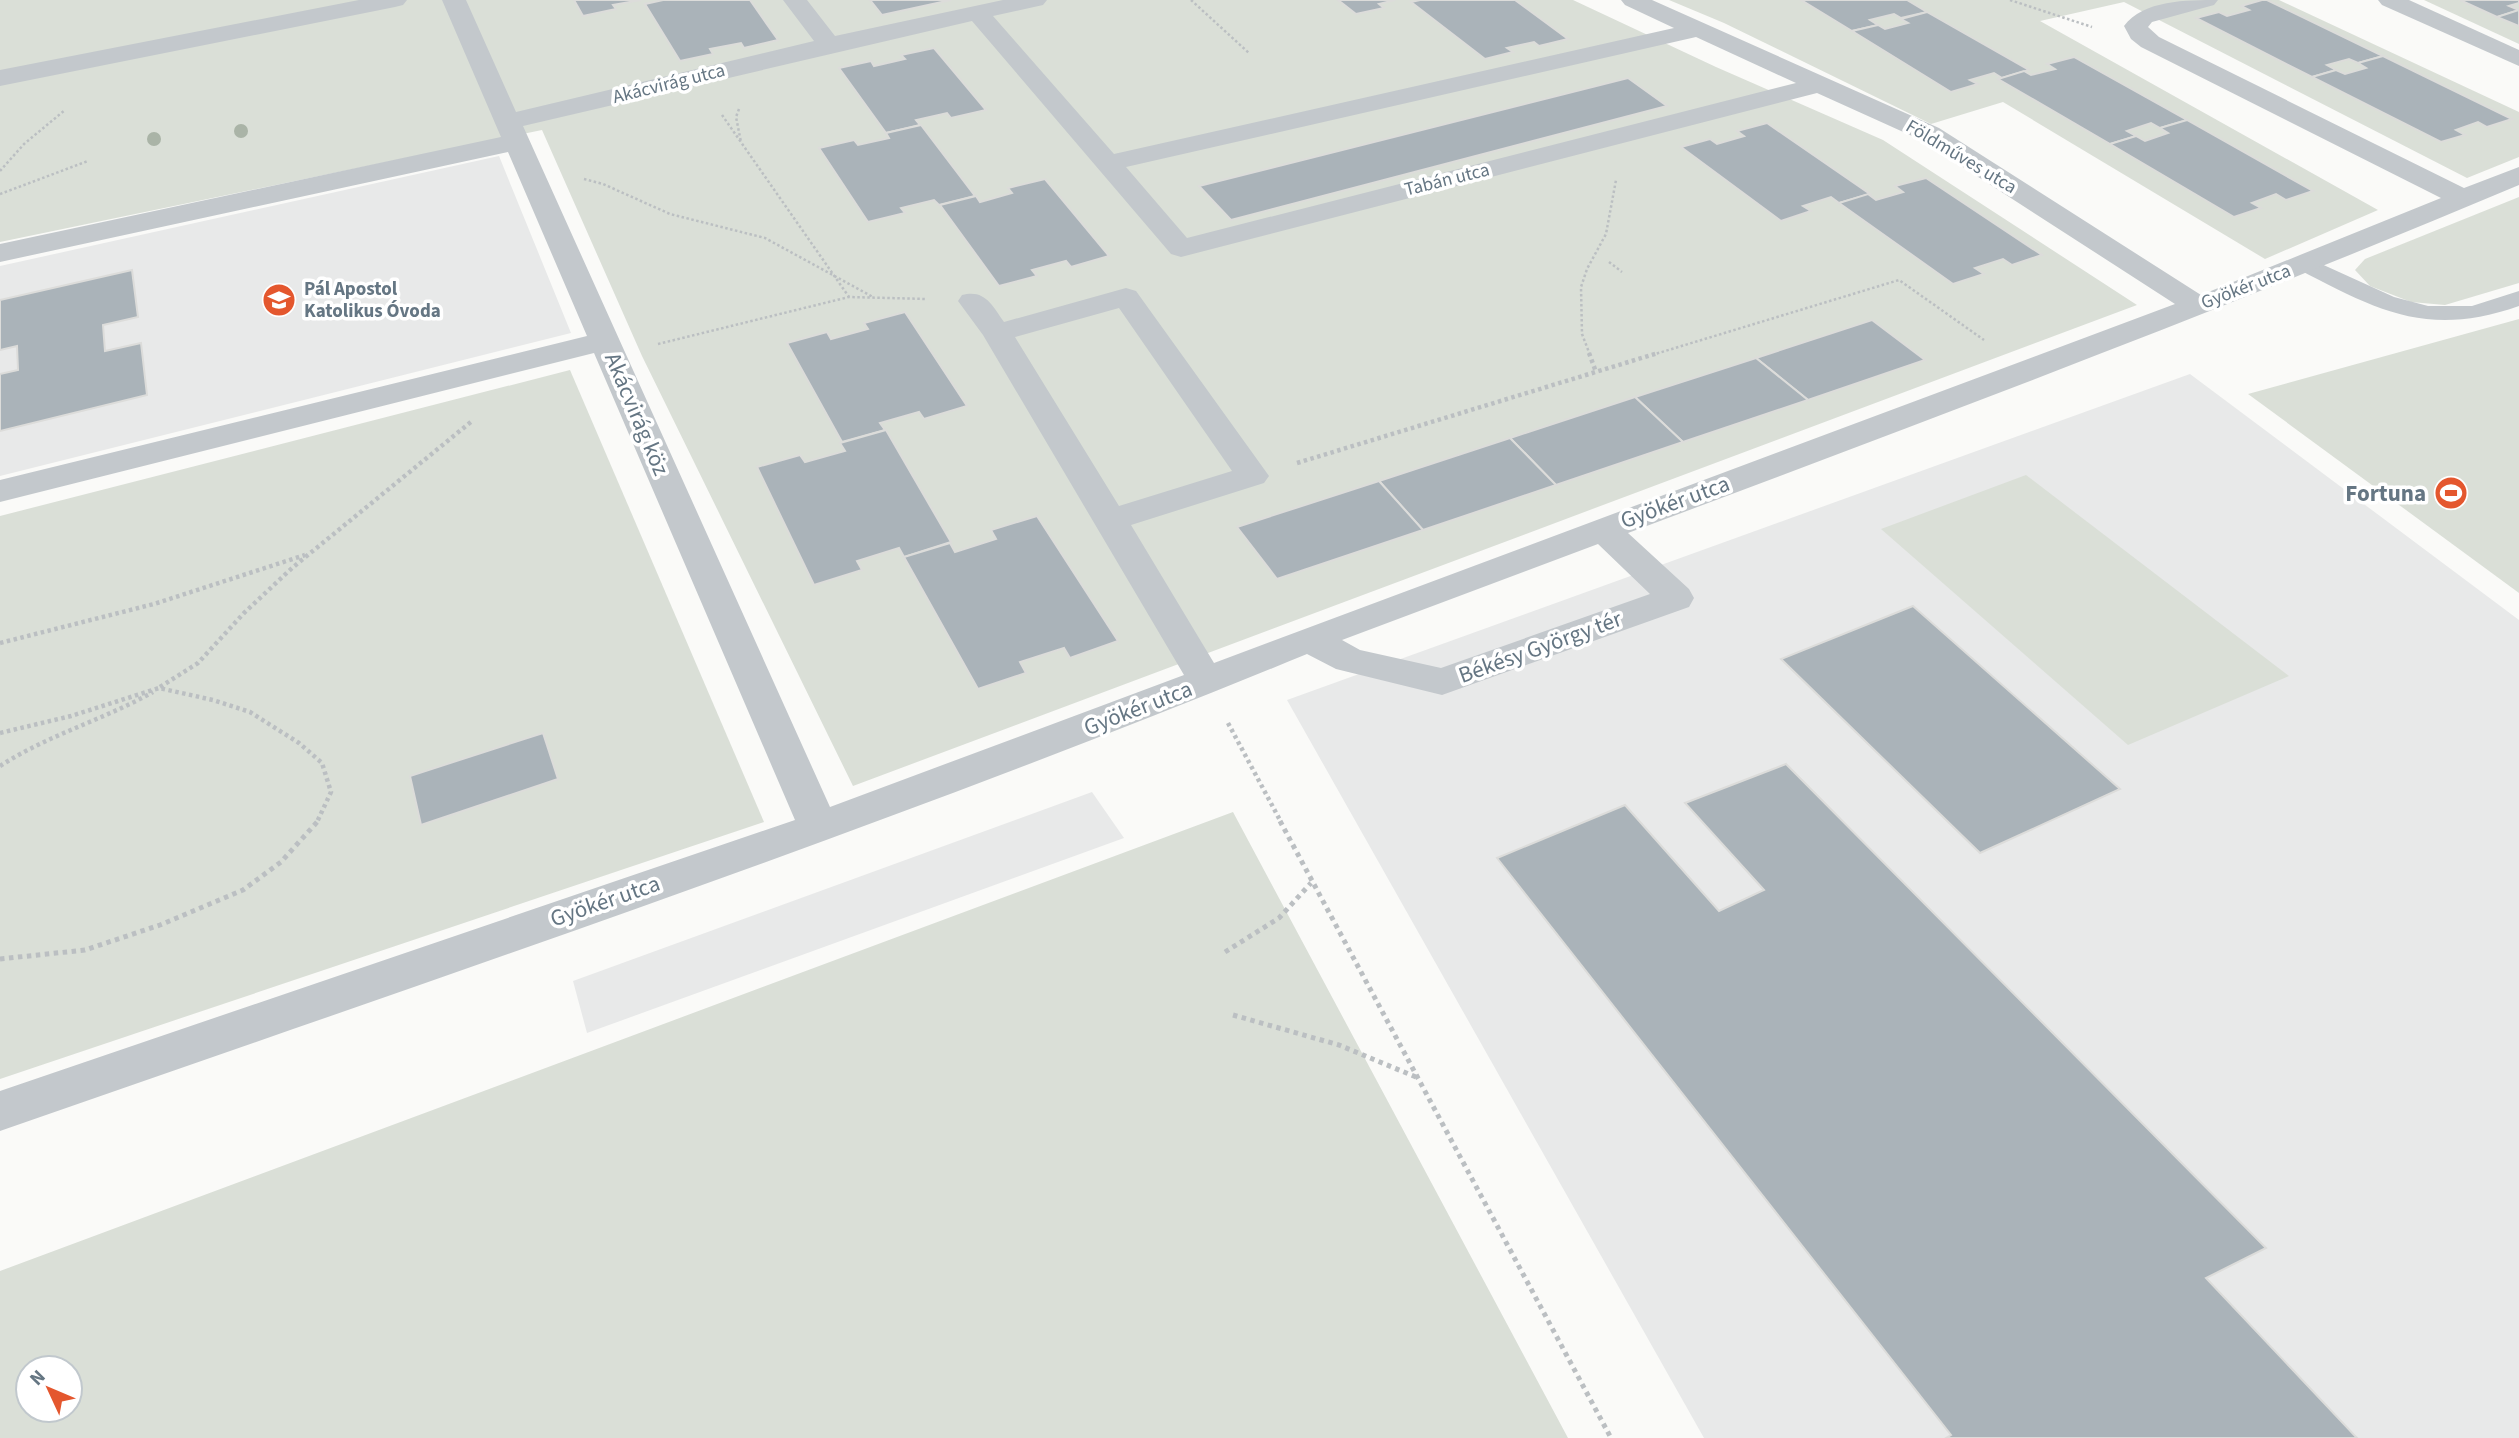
<svg xmlns="http://www.w3.org/2000/svg" width="2519" height="1438" viewBox="0 0 2519 1438" font-family="'Source Sans 3',sans-serif">
<style>
.built{fill:#e8e9e9}
.green{fill:#dadfd7;fill-rule:evenodd}
.building{fill:#aab3b9;stroke:#dcdcda;stroke-width:2}
.lines{fill:none;stroke-linecap:round;stroke-linejoin:round}
.path-far2{stroke:#bbbfc2;stroke-width:2.5;stroke-dasharray:2.5 2.5;stroke-linecap:butt}
.path-far1{stroke:#bbbfc2;stroke-width:4.5;stroke-dasharray:3.5 3.5;stroke-linecap:butt}
.path{stroke:#bbbfc2;stroke-width:5;stroke-dasharray:4.5 4.5;stroke-linecap:butt}
.service{fill:#c3c8cc;fill-rule:evenodd}
.minor{fill:#c3c8cc;fill-rule:evenodd}
.tree{fill:#aab4a7}
.labels{text-anchor:middle;dominant-baseline:central;stroke-width:7;stroke-linejoin:round;paint-order:stroke}
.far-street-label{font-size:19px;fill:#657683;stroke:#fff}
.far-poi-label{font-size:19px;font-weight:bold;fill:#657683;stroke:#fff;text-anchor:start}
.street-label{font-size:23px;fill:#657683;stroke:#fff}
.poi-label{font-size:23px;font-weight:bold;fill:#657683;stroke:#fff;text-anchor:end}
</style>
<rect width="100%" height="100%" fill="#fafaf8"/>
<g class="built">
<path d="M499,156L571,333L0,476V266Z"/>
<path d="M2190,374L2519,620V1438H1704L1287,700Z"/>
<path d="M1092,792L1124,838L587,1033L573,981Z"/>
</g>
<g class="green">
<path d="M0,0H1573L1716,67L1883,140L2137,305L853,786L642,356L542,130L0,242Z"/>
<path d="M1669,0H2279L2519,112V157L2467,178L2124,2L2040,21L2378,210L2265,259L2003,102L1931,124L1724,23Z"/>
<path d="M2424,0H2519V44Z"/>
<path d="M2519,197V283L2445,305L2411,302L2370,286L2355,270L2365,259Z"/>
<path d="M2519,319V593L2248,394Z"/>
<path d="M570,370L764,822L0,1079V516Z"/>
<path d="M2026,475L2289,676L2128,745L1881,529Z"/>
<path d="M1233,812L1568,1438H0V1271ZM28,1368H70V1410H28Z"/>
</g>
<g class="building">
<path d="M574,0H641L613,5L616,9L583,16Z"/>
<path d="M663,0H750L778,40L744,48L741,43L710,49L713,54L680,61L645,4Z"/>
<path d="M870,0H951L882,15Z"/>
<path d="M1338,0H1395L1379,4L1384,8L1356,14Z"/>
<path d="M1420,0H1515L1568,39L1539,46L1534,42L1507,48L1513,52L1485,59L1411,2Z"/>
<path d="M1801,0H1907L1927,12L1901,18L1894,14L1870,20L1878,25L1852,31Z"/>
<path d="M2262,0H2267L2383,56L2358,63L2349,59L2327,65L2336,70L2312,77L2196,18L2219,12L2227,16L2249,10L2241,6Z"/>
<path d="M2460,0H2519V3L2509,6L2519,10L2497,17Z"/>
<path d="M2519,10V26L2497,17Z"/>
<path d="M1927,12L2029,70L2002,78L1994,73L1970,80L1978,84L1951,92L1852,31L1878,25L1885,29L1908,23L1901,19Z"/>
<path d="M934,48L986,110L951,118L947,113L916,120L920,125L886,133L839,68L871,61L874,66L905,59L901,55Z"/>
<path d="M2383,56L2512,119L2487,127L2478,122L2456,130L2465,135L2441,142L2312,77L2336,70L2345,74L2366,68L2358,63Z"/>
<path d="M2074,57L2187,120L2160,128L2151,123L2127,131L2136,136L2110,144L1998,79L2024,71L2031,75L2055,69L2047,64Z"/>
<path d="M1628,78L1667,106L1231,220L1199,186Z"/>
<path d="M2187,120L2313,191L2286,200L2276,194L2252,203L2261,208L2234,217L2110,144L2136,136L2145,141L2168,133L2160,128Z"/>
<path d="M1767,123L1870,194L1839,203L1831,197L1803,206L1811,211L1781,221L1681,147L1710,139L1717,144L1744,136L1737,131Z"/>
<path d="M921,125L975,196L939,205L934,200L901,208L905,213L868,222L819,148L854,140L858,145L889,138L886,133Z"/>
<path d="M1926,178L2042,255L2012,265L2003,259L1975,268L1984,274L1953,284L1839,203L1868,194L1876,200L1903,192L1895,186Z"/>
<path d="M1045,179L1109,256L1071,267L1066,261L1032,270L1037,276L999,286L940,205L976,196L980,202L1012,193L1008,188Z"/>
<path d="M132,270L138,317L103,325L105,351L141,343L147,395L0,431V374L18,370L17,346L0,350V300Z"/>
<path d="M905,312L967,406L924,419L919,412L880,423L885,430L842,442L787,343L827,332L831,339L868,329L864,323Z"/>
<path d="M1872,320L1925,360L1808,400L1756,358Z"/>
<path d="M1756,358L1808,400L1683,442L1635,397Z"/>
<path d="M1635,397L1683,442L1556,485L1510,438Z"/>
<path d="M886,430L951,542L904,557L899,548L857,561L862,570L814,585L757,467L800,455L805,462L845,451L840,443Z"/>
<path d="M1510,438L1556,485L1423,530L1379,481Z"/>
<path d="M1379,481L1423,530L1277,579L1237,527Z"/>
<path d="M1037,516L1118,641L1070,658L1064,648L1020,662L1026,673L978,689L904,557L950,543L955,552L996,539L991,530Z"/>
<path d="M1913,606L2120,789L1980,853L1781,659Z"/>
<path d="M543,733L558,779L421,825L410,776Z"/>
<path d="M1786,764L2266,1248L2206,1278L2357,1438H1946L1951,1435L1497,858L1625,805L1719,911L1764,890L1685,803Z"/>
</g>
<g class="lines">
<g class="path-far2">
<path d="M1191,0L1250,54"/>
<path d="M2010,0L2092,27"/>
<path d="M739,109L736,117L741,142"/>
<path d="M722,115L849,297"/>
<path d="M0,171L24,144L65,110"/>
<path d="M584,179L603,184L670,214L765,238L873,297"/>
<path d="M0,194L88,161"/>
<path d="M1609,262L1622,272"/>
<path d="M658,344L849,297L927,299"/>
<path d="M1590,355L1582,334L1581,287L1587,269L1606,234L1616,180"/>
<path d="M1652,355L1899,280L1984,340"/>
</g>
<g class="path-far1">
<path d="M1589,353L1596,372"/>
<path d="M1297,463L1658,353"/>
<path d="M0,643L154,604L305,555"/>
<path d="M160,687L198,663L244,613L292,568L472,421"/>
<path d="M1228,723L1281,822"/>
<path d="M0,733L71,716L159,688L213,700L250,712L299,743L322,763L331,792L317,822"/>
<path d="M0,766C48,735 103,720 153,692"/>
</g>
<g class="path">
<path d="M1280,821L1611,1438"/>
<path d="M1225,952L1279,918L1311,883"/>
<path d="M0,959L85,950L160,925L243,890L281,862L318,821"/>
<path d="M1233,1015L1339,1045L1416,1077"/>
</g>
<path class="service" d="M2306,257L2394,297L2428,306H2472L2519,291V306C2428,338 2378,311 2298,269L2295,264L2298,259Z"/>
<g class="minor">
<path d="M359,0H407L403,5L395,7L0,86V70Z"/>
<path d="M442,0H466L516,112L814,41L783,0H807L835,36L1003,0H1047L1043,5L993,16L1114,154L1674,28L1625,5L1621,0H1652L1939,128L2201,295L2441,198L2141,47L2131,39L2124,26C2143,0 2187,0 2218,0L2214,5L2152,22L2148,27L2159,37L2464,188L2519,167V185C2225,309 1927,421 1628,533L1689,589L1694,598L1689,607L1442,695L1336,669L1307,654C879,830 438,978 0,1131V1091L795,820L594,353L0,502V480L587,336L508,152L0,262V244L501,137ZM972,21L1171,254L1181,257L1817,93L1921,140L2175,304L1214,663L1131,525L1264,483L1269,476L1264,469L1136,291L1126,288L1004,322C992,305 985,289 962,295L958,301L983,335L1184,675L830,807L523,126ZM1696,37L1796,83L1187,238L1126,167ZM1119,308L1232,471L1119,506L1015,337ZM1598,544L1650,594L1441,668L1360,650L1342,640Z"/>
<path d="M2378,0H2409L2519,50V66L2382,5Z"/>
</g>
</g>
<g class="tree">
<circle cx="241" cy="131" r="7"/>
<circle cx="154" cy="139" r="7"/>
</g>
<defs>
<symbol id="school-disc" viewBox="-11 -11 22 22"><circle r="9.5" fill="#e4572e" stroke="#fff"/><path d="M0-5L7-2L0 1L-7-2ZM-4 1L0 2.5L4 1V4Q0 6-4 4Z" fill="#fff"/></symbol>
<symbol id="stadium-disc" viewBox="-11 -11 22 22"><circle r="9.5" fill="#e4572e" stroke="#fff"/><path d="M0-5a6.5 5 0 1 0 0 10a6.5 5 0 1 0 0-10ZM-3.5-1.8h7v3.6h-7Z" fill="#fff"/></symbol>
</defs>
<g fill-rule="evenodd">
<use href="#school-disc" x="260" y="281" width="38" height="38"/>
<use href="#stadium-disc" x="2432" y="474" width="38" height="38"/>
</g>
<g class="labels">
<g class="far-street-label">
<text transform="translate(669 84) rotate(-14)">Akácvirág utca</text>
<text transform="translate(1961 157) rotate(31)">Földműves utca</text>
<text transform="translate(1447 180) rotate(-14)">Tabán utca</text>
<text transform="translate(2246 287) rotate(-21)">Gyökér utca</text>
</g>
<g class="far-poi-label">
<text x="304" y="289">Pál Apostol<tspan x="304" dy="22">Katolikus Óvoda</tspan></text>
</g>
<g class="street-label">
<text transform="translate(637 414) rotate(67)">Akácvirág köz</text>
<text transform="translate(1675 502) rotate(-20)">Gyökér utca</text>
<text transform="translate(1540 647) rotate(-20)">Békésy György tér</text>
<text transform="translate(1138 708) rotate(-21)">Gyökér utca</text>
<text transform="translate(605 901) rotate(-19)">Gyökér utca</text>
</g>
<g class="poi-label">
<text x="2426" y="493">Fortuna</text>
</g>
</g>
<g transform="translate(49 1389) rotate(314)"><circle r="33" fill="#ffffff" stroke="#c1c8cd" stroke-width="2"/>
<path d="M0-5L12 26L0 18L-12 26Z" fill="#e4572e"/>
<text y="-10" font-size="19" font-weight="bold" text-anchor="middle" fill="#657683">N</text>
</g>
</svg>
